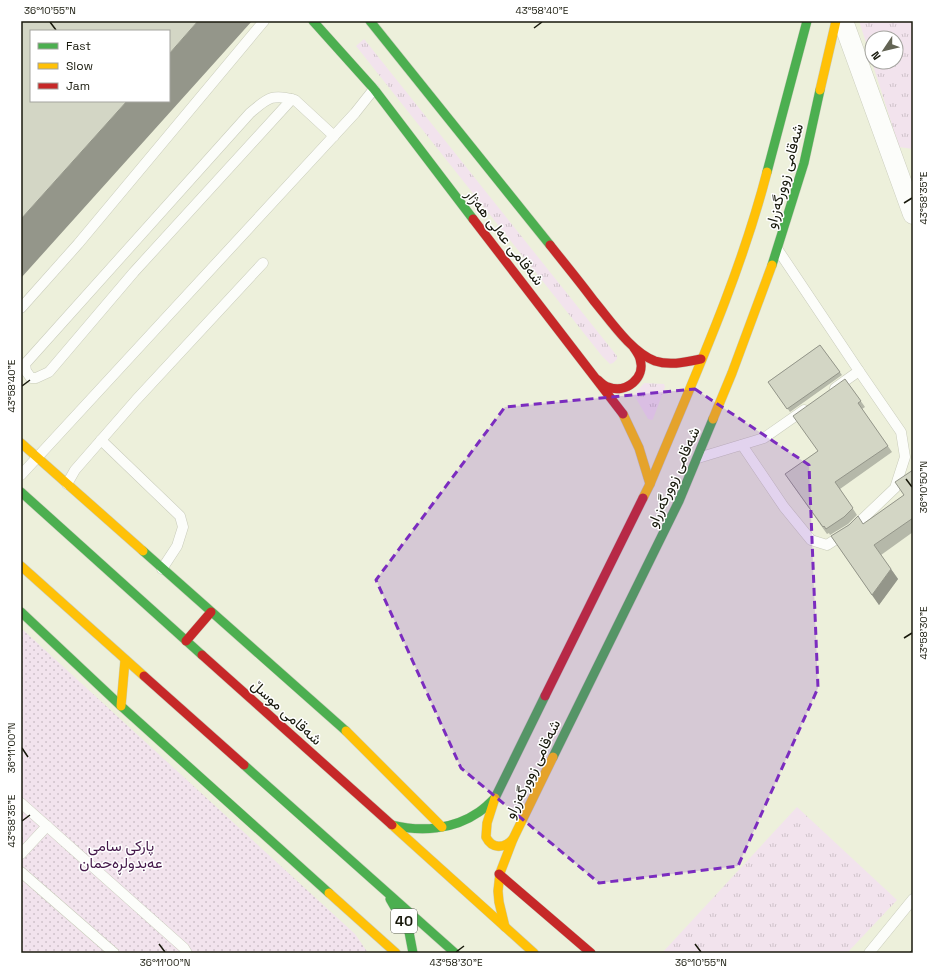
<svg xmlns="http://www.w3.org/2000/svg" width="934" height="974" viewBox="0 0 934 974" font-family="'Space Grotesk',Vazirmatn,sans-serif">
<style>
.grass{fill:url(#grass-tufts)}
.park{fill:url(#park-dots)}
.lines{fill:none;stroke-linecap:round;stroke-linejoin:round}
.lane-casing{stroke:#c9ccbb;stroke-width:11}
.street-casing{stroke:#c9ccbb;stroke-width:21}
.fast-casing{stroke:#c9ccbb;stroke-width:10}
.slow-casing{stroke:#c9ccbb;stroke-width:10}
.jam-casing{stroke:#c9ccbb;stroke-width:10}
.lane{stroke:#fcfdfa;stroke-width:10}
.street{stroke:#fcfdfa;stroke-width:20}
.fast{stroke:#4caf50;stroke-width:9}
.slow{stroke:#ffc107;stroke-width:9}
.jam{stroke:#c62828;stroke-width:9}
.wall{fill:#b5b8a9}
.shaded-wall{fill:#94968a}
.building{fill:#d3d6c5;stroke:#94968a}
.marked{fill:#7b2cbf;fill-opacity:0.2;stroke:#7b2cbf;stroke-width:3;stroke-dasharray:8 5;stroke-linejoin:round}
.ticks{fill:none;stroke:#18190c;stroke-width:1.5}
.labels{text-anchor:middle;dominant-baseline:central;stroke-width:3;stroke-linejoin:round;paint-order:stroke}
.shield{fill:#fff;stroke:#5d5e55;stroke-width:1}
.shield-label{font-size:14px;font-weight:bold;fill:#18190c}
.street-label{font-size:15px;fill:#18190c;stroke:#fff}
.park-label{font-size:15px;fill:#44184a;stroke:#fff}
.neatline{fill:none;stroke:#18190c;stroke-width:1.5}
.ticks-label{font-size:10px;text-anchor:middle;fill:#18190c}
</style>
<defs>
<pattern id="grass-tufts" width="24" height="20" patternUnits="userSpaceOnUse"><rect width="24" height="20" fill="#f2e3ed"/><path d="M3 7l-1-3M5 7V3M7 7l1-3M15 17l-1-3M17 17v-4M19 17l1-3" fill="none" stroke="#cfc2ca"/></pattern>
<pattern id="park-dots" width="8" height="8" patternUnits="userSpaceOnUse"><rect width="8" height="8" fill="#f2e3ed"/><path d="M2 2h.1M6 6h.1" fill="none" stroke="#cfc2ca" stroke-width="1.8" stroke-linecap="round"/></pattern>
</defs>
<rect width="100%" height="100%" fill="#edf0db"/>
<g class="grass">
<path d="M859,21H913V149L899,147L872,62H896V38H872V61Z"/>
<path d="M364,39L617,356V359L613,363L610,364L602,356L356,46Z"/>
<path d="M644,383L664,384L665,387L653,419L652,420L648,419L634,395Z"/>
<path d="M797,807L897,900L847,953H662Z"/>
</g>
<path class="park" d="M21,628L355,934L368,953H21Z"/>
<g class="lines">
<defs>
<g id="lane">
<path d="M292,99L134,272L49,372L36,378H31L26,371L25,364L250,113C267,99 271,93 295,100L334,136"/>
<path d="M778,250L859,371L835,388"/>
<path d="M21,308L78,244L264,21"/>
<path d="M101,440L180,516L183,527L177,546L162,569"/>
<path d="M742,445L784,507L811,540L827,545L852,529L895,488L905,457L901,432L859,371"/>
<path d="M698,458L764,438L804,410"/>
<path d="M21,475L355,113L374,89"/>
<path d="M67,484L75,470L136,400L263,263"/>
<path d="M21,803L184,948L187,953"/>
<path d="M21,854L47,826"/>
<path d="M21,872L114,953"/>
<path d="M869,953L913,899"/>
</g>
<path id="street" d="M843,21L913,214"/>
<g id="fast">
<path d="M313,21L374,89L473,219"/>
<path d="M370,21L550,245"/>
<path d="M767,172L807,21"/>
<path d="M772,265L804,163L820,90"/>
<path d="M21,492L202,655"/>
<path d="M143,551L346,731"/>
<path d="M21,612L121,706L329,893"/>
<path d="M553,757L679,501L713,419"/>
<path d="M244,765L455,953"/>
<path d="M392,825C421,832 453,830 479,812C485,808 490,803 495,798L545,696"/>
<path d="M390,899L409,932L413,953"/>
</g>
<g id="slow">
<path d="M820,90L836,21"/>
<path d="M623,414L639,448L650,484"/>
<path d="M713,419L732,373L772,265"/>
<path d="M21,443L143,551"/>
<path d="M643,498L650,484C692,382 739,280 767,172"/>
<path d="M21,566L144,676"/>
<path d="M121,706L125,660"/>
<path d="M346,731L442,827"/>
<path d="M495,798L487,823L486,837C492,849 504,849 513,839"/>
<path d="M392,825L534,953"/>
<path d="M329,893L396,953"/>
<path d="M505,927L499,902L498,891L500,873L513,839L553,757"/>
</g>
<g id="jam">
<path d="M473,219L623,414"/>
<path d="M550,245C565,264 580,282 594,301C610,320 631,352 655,361C670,366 686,362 701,359"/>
<path d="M598,380C601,383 604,386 608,387C626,394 646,378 640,359C639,355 636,351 634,348"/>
<path d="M186,641L211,612"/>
<path d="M202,655L392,825"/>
<path d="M144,676L244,765"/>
<path d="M545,696L643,498"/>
<path d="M499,874L591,953"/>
</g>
</defs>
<use href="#lane" class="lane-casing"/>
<use href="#street" class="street-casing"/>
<use href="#fast" class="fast-casing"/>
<use href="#slow" class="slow-casing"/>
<use href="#jam" class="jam-casing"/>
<use href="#lane" class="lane"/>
<use href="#street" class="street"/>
<use href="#fast" class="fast"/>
<use href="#slow" class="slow"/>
<use href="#jam" class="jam"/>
</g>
<g class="wall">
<path d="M820,345L842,375L790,412L768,382Z"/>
<path d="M845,379L865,407L862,409L892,452L840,489L857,515L848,524L830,535L829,533L827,534L785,474L818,451Z"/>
<path d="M913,470V532L881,555L898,579L879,605L831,536L863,524L904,495Z"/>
</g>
<g class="shaded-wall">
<path d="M198,21H252L21,278V219L127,101H169V54Z"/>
<path d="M891,569L898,579L879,605L872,595Z"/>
</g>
<g class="building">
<path d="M21,21H198L169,54V31H31V101H127L21,219Z"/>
<path d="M820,345L840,372L787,409L768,382Z"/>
<path d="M845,379L861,401L858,403L888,446L835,482L853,508L844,517L826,529L824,526L823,527L785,474L818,451L793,416Z"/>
<path d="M913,470V518L874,545L891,569L872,595L831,536L849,525L858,516L863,524L904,495L895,482Z"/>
<path d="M912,950H913V953H909Z"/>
</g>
<path class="marked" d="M695,389L809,465L818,688L738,866L599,883L461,768L376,580L505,407Z"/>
<path class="ticks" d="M50,22L56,30M534,28L542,22M904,203L912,198M22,386L30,380M906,479L912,487M904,638L912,633M22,748L28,757M22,821L30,815M159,944L165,952M695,944L701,952M456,952L464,946"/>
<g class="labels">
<rect class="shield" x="391" y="909" width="26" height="24" rx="3"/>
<g class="shield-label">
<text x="404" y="921">40</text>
</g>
<g class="street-label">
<text transform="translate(784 176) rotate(-75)">شەقامی زوورگەزراو</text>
<text transform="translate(505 237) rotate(52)">شەقامی عەلی هەژار</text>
<text transform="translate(673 477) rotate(-66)">شەقامی زوورگەزراو</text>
<text transform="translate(287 712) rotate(42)">شەقامی موسڵ</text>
<text transform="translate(532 769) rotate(-64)">شەقامی زوورگەزراو</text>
</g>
<g class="park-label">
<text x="121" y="845">پارکی سامی<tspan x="121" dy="17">عەبدولڕەحمان</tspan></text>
</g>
</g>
<rect width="934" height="974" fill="none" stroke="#ffffff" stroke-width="44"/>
<rect x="30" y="30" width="140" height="72" fill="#ffffff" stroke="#a3a39e"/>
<rect x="38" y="43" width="20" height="6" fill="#4caf50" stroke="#a3a39e"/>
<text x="66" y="50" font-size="12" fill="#18190c">Fast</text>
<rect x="38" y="63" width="20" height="6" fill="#ffc107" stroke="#a3a39e"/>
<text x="66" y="70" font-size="12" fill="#18190c">Slow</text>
<rect x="38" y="83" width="20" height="6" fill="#c62828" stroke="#a3a39e"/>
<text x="66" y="90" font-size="12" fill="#18190c">Jam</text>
<g transform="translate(884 50) rotate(235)"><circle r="19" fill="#ffffff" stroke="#a3a39e"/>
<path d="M0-3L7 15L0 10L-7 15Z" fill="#636454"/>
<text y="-6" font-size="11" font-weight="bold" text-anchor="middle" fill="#18190c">N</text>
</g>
<rect x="22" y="22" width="890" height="930" class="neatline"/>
<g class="ticks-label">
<text x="50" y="14">36°10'55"N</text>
<text x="542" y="14">43°58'40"E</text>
<text transform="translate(923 198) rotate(-90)" y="4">43°58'35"E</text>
<text transform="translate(11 386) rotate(-90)" y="4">43°58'40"E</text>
<text transform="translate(923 487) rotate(-90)" y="4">36°10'50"N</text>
<text transform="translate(923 633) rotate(-90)" y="4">43°58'30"E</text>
<text transform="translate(11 748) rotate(-90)" y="4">36°11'00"N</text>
<text transform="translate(11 821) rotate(-90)" y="4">43°58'35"E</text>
<text x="165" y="966">36°11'00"N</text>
<text x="456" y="966">43°58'30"E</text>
<text x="701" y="966">36°10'55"N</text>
</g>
</svg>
